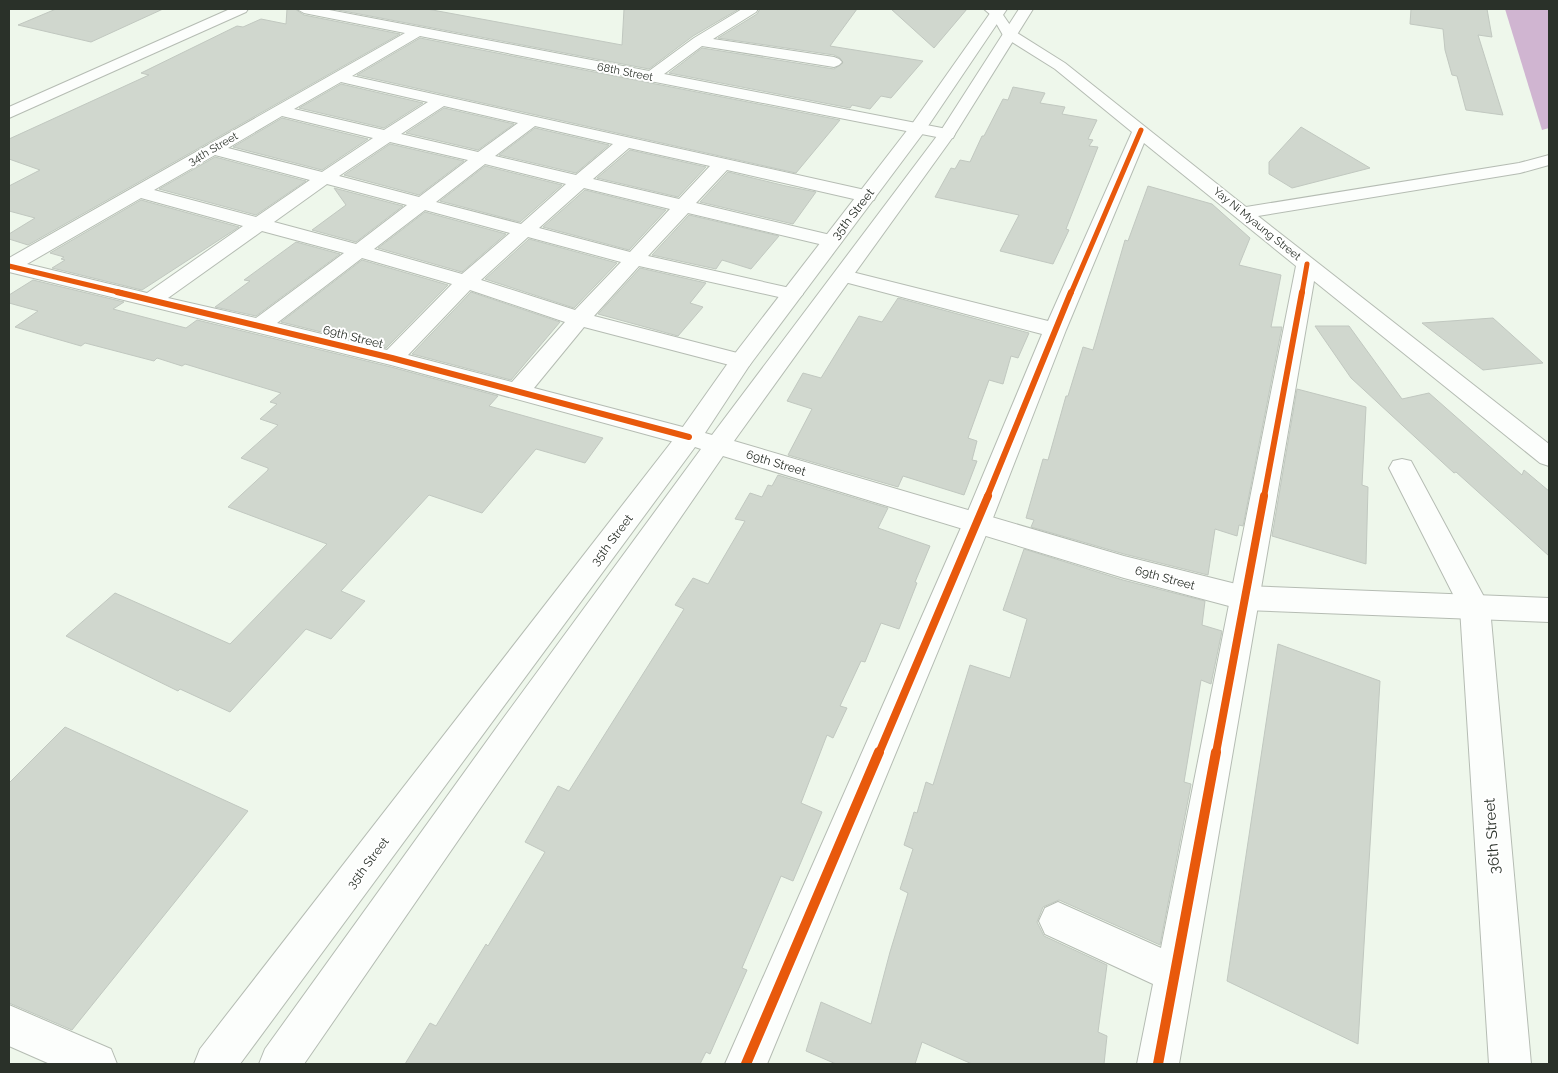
<svg xmlns="http://www.w3.org/2000/svg" width="1558" height="1073" viewBox="0 0 1558 1073" font-family="Raleway,sans-serif">
<style>
.water{fill:#d0b5d1}
.building{fill:#d0d7ce;stroke:#c1c8c0}
.lines{fill:none;stroke-linecap:round;stroke-linejoin:round}
.minor-casing{stroke:#b5bcb3;stroke-width:2}
.major-casing{stroke:#b5bcb3;stroke-width:2}
.minor{fill:#fcfefc;fill-rule:evenodd}
.major{fill:#fcfefc;fill-rule:evenodd}
.cycleway-far3-casing{stroke:#fff;stroke-width:7}
.cycleway-far2-casing{stroke:#fff;stroke-width:9}
.cycleway-far1-casing{stroke:#fff;stroke-width:11}
.cycleway-casing{stroke:#fff;stroke-width:13}
.cycleway-far3{stroke:#e8590c;stroke-width:5}
.cycleway-far2{stroke:#e8590c;stroke-width:6}
.cycleway-far1{stroke:#e8590c;stroke-width:8}
.cycleway{stroke:#e8590c;stroke-width:10}
.labels{text-anchor:middle;dominant-baseline:central;stroke-width:4;stroke-linejoin:round;paint-order:stroke}
.far-street-label{font-size:11px;fill:#2a3129;stroke:#fff}
.street-label{font-size:12px;fill:#2a3129;stroke:#fff}
.near-street-label{font-size:15px;fill:#2a3129;stroke:#fff}
</style>
<rect width="100%" height="100%" fill="#eef7eb"/>
<path class="water" d="M1505,9H1549V128L1542,130Z"/>
<g class="building">
<path d="M56,9H163L91,42L18,25Z"/>
<path d="M287,9H295L304,15L400,34L28,245L9,239V234L35,218L9,211V186L40,170L9,159V139L149,75L141,73L237,26L243,27L261,19L286,24Z"/>
<path d="M333,9H427L622,45L624,9H739L693,36L649,69Z"/>
<path d="M760,9H857L830,46L923,61L891,98L881,96L870,109L852,105L850,108L669,73L702,48L834,69L843,63L840,58L834,55L718,38L757,14Z"/>
<path d="M891,9H967L934,48Z"/>
<path d="M1411,9H1487L1492,37L1478,35L1503,115L1466,110L1457,76L1452,75L1445,50L1443,29L1410,24Z"/>
<path d="M420,38L840,120L796,173L357,75Z"/>
<path d="M341,84L423,103L384,128L299,108Z"/>
<path d="M1013,87L1045,93L1040,103L1065,107L1062,114L1097,120L1088,139L1093,140L1089,146L1098,147L1066,229L1069,230L1053,264L1000,251L1019,215L935,197L951,168L955,169L960,160L970,162L982,136H984L1003,99L1008,100Z"/>
<path d="M444,108L514,124L478,150L406,133Z"/>
<path d="M282,118L368,139L322,170L233,147Z"/>
<path d="M1301,127L1370,168L1292,188L1269,174V162Z"/>
<path d="M535,128L609,145L576,173L499,155Z"/>
<path d="M390,144L464,161L419,195L344,175Z"/>
<path d="M630,150L706,167L678,197L597,178Z"/>
<path d="M215,157L306,181L256,215L159,189Z"/>
<path d="M485,166L562,185L520,222L440,201Z"/>
<path d="M728,172L786,186L816,192L793,224L700,202Z"/>
<path d="M1148,186L1212,204L1250,238L1239,265L1281,275L1271,327H1282L1243,526L1239,525L1237,536L1215,529L1208,575L1124,554L1031,527L1034,520L1026,518L1043,459L1048,460L1066,396H1068L1083,347L1093,350L1125,240L1128,241Z"/>
<path d="M334,188L403,206L356,242L312,230L346,205Z"/>
<path d="M585,190L666,210L629,250L543,227Z"/>
<path d="M141,200L239,227L142,290L52,268L65,260L61,259L64,257L50,253Z"/>
<path d="M425,212L506,234L462,272L378,248Z"/>
<path d="M689,215L779,236L751,269L722,260L716,269L652,255Z"/>
<path d="M529,239L617,263L574,308L485,279Z"/>
<path d="M296,242L340,254L256,316L215,307L250,281L244,280Z"/>
<path d="M362,260L448,285L386,348L281,322Z"/>
<path d="M640,268L706,283L690,303L703,307L678,336L598,314Z"/>
<path d="M33,280L124,302L113,309L186,328L197,320L391,367L498,396L489,406L603,438L585,463L536,449L482,513L429,495L341,591L365,601L331,639L306,629L230,712L180,689L178,691L66,636L115,593L230,644L327,544L228,507L268,470V468L241,458L278,425L260,419L277,404L270,402L281,393L185,364L182,366L157,358L154,361L85,343L81,346L15,327L38,311L9,303V295Z"/>
<path d="M471,292L560,322L511,380L412,354Z"/>
<path d="M898,298L1029,333L1018,358L1011,356L1003,384L989,380L968,438L977,441L972,460L977,461L964,495L903,476L898,487L788,455L812,409L787,401L803,373L821,378L859,316L882,322Z"/>
<path d="M1493,318L1543,363L1483,370L1422,323Z"/>
<path d="M1315,326H1349L1402,399L1429,393L1522,475L1524,470L1549,491V556L1456,472L1454,473L1351,378Z"/>
<path d="M1297,389L1366,407L1362,485L1368,487L1366,564L1272,536Z"/>
<path d="M778,475L888,508L878,528L930,546L915,582L917,583L899,629L881,623L865,662L861,661L840,706L847,708L833,738L827,735L801,803L822,812L793,881L781,876L742,968L747,970L710,1054L706,1052L700,1064H405L430,1023L436,1026L486,944L488,946L545,852L525,842L558,786L569,791L684,609L675,605L693,578L708,584L745,521L735,519L750,493L762,497L768,485L772,486Z"/>
<path d="M1024,549L1123,580L1205,601L1202,625L1222,631L1211,684L1201,680L1184,782L1191,784L1190,790L1160,945L1059,900L1043,907L1037,922L1044,936L1107,965L1098,1032L1107,1036L1104,1064H972L922,1042L915,1064H836L806,1051L821,1002L871,1024L890,952L908,893L900,889L913,849L904,845L914,812L917,813L926,782L933,785L970,665L1010,678L1027,619L1003,610Z"/>
<path d="M1278,644L1380,681L1358,1044L1227,981Z"/>
<path d="M65,727L248,811L72,1030L9,1003V783Z"/>
</g>
<g class="lines">
<defs>
<g id="minor">
<path d="M230,9H248L246,12L9,118V107Z"/>
<path d="M297,9H324L649,71L694,38L742,9H758L756,12L713,39L834,57L839,59L842,62L839,65L834,67L702,46L664,74L947,129L953,130L955,134L953,138L947,139L420,36L352,76L874,192L876,196L874,200L867,202L727,170L696,203L839,237L842,241L839,245L832,247L688,213L648,256L799,290L803,294L799,298L792,300L639,266L594,316L749,356L752,361L749,366L741,368L584,327L534,388L698,431L701,437L698,443L689,446L391,365L9,272V258L405,33L304,13ZM341,82L428,102L384,130L294,109ZM444,106L518,123L478,152L401,134ZM282,116L373,138L322,172L228,148ZM535,126L613,144L576,175L495,156ZM390,142L468,160L419,197L339,176ZM629,148L710,166L679,199L593,179ZM215,155L310,180L256,217L154,190ZM485,164L566,184L521,224L436,202ZM327,184L407,205L356,244L274,222ZM584,188L670,209L630,252L539,228ZM141,198L243,226L147,293L27,264ZM425,210L510,233L462,274L374,249ZM262,231L344,253L256,318L168,298ZM528,237L621,262L575,310L481,280ZM362,258L452,284L387,350L277,323ZM470,290L565,322L512,382L408,355Z"/>
<path d="M984,9H999L1014,31L1065,63L1246,207L1519,163L1549,155V165L1520,173L1258,216L1549,444V466L1540,463L1314,281L1179,1064H1137L1153,984L1045,934L1039,921L1045,908L1058,902L1161,948L1296,266L1144,143L1066,330L991,523L767,1064H725L963,523L1042,334L837,280L834,276L837,272L844,270L1048,321L1132,132L1055,69L1004,37L992,16Z"/>
<path d="M1402,459L1411,461L1490,608L1531,1064H1489L1460,608L1389,468L1393,461Z"/>
<path d="M9,1005L111,1049L117,1064H50L9,1046Z"/>
</g>
<path id="major" d="M993,9H1007L924,132L749,366L705,433L712,435L940,132L1019,9H1033L955,134L734,441L1124,556L1244,586L1549,598V622L1244,610L1124,578L723,456L304,1064H259L265,1049L502,720L701,449L695,447L240,1064H194L200,1049L680,431L733,356L912,124Z"/>
</defs>
<use href="#minor" class="minor-casing"/>
<use href="#major" class="major-casing"/>
<use href="#minor" class="minor"/>
<use href="#major" class="major"/>
<defs>
<g id="cycleway-far3">
<path d="M9,266L122,293"/>
<path d="M1071,293L1141,130"/>
<path d="M1302,293L1307,264"/>
</g>
<g id="cycleway-far2">
<path d="M117,292L392,358L689,437"/>
<path d="M987,497L1071,292"/>
<path d="M1264,497L1302,292"/>
</g>
<g id="cycleway-far1">
<path d="M879,753L988,496"/>
<path d="M1216,753L1264,496"/>
</g>
<g id="cycleway">
<path d="M746,1064L879,752"/>
<path d="M1158,1064L1216,752"/>
</g>
</defs>
<use href="#cycleway-far3" class="cycleway-far3-casing"/>
<use href="#cycleway-far2" class="cycleway-far2-casing"/>
<use href="#cycleway-far1" class="cycleway-far1-casing"/>
<use href="#cycleway" class="cycleway-casing"/>
<use href="#cycleway-far3" class="cycleway-far3"/>
<use href="#cycleway-far2" class="cycleway-far2"/>
<use href="#cycleway-far1" class="cycleway-far1"/>
<use href="#cycleway" class="cycleway"/>
</g>
<g class="labels">
<g class="far-street-label">
<text transform="translate(625 72) rotate(11)">68th Street</text>
<text transform="translate(213 149) rotate(-30)">34th Street</text>
<text transform="translate(1257 224) rotate(39)">Yay Ni Myaung Street</text>
</g>
<g class="street-label">
<text transform="translate(853 214) rotate(-52)">35th Street</text>
<text transform="translate(353 337) rotate(14)">69th Street</text>
<text transform="translate(776 463) rotate(17)">69th Street</text>
<text transform="translate(612 540) rotate(-53)">35th Street</text>
<text transform="translate(1165 578) rotate(15)">69th Street</text>
<text transform="translate(368 863) rotate(-53)">35th Street</text>
</g>
<g class="near-street-label">
<text transform="translate(1492 836) rotate(-94)">36th Street</text>
</g>
</g>
<rect width="1558" height="1073" fill="none" stroke="#2a3129" stroke-width="20"/>
</svg>
